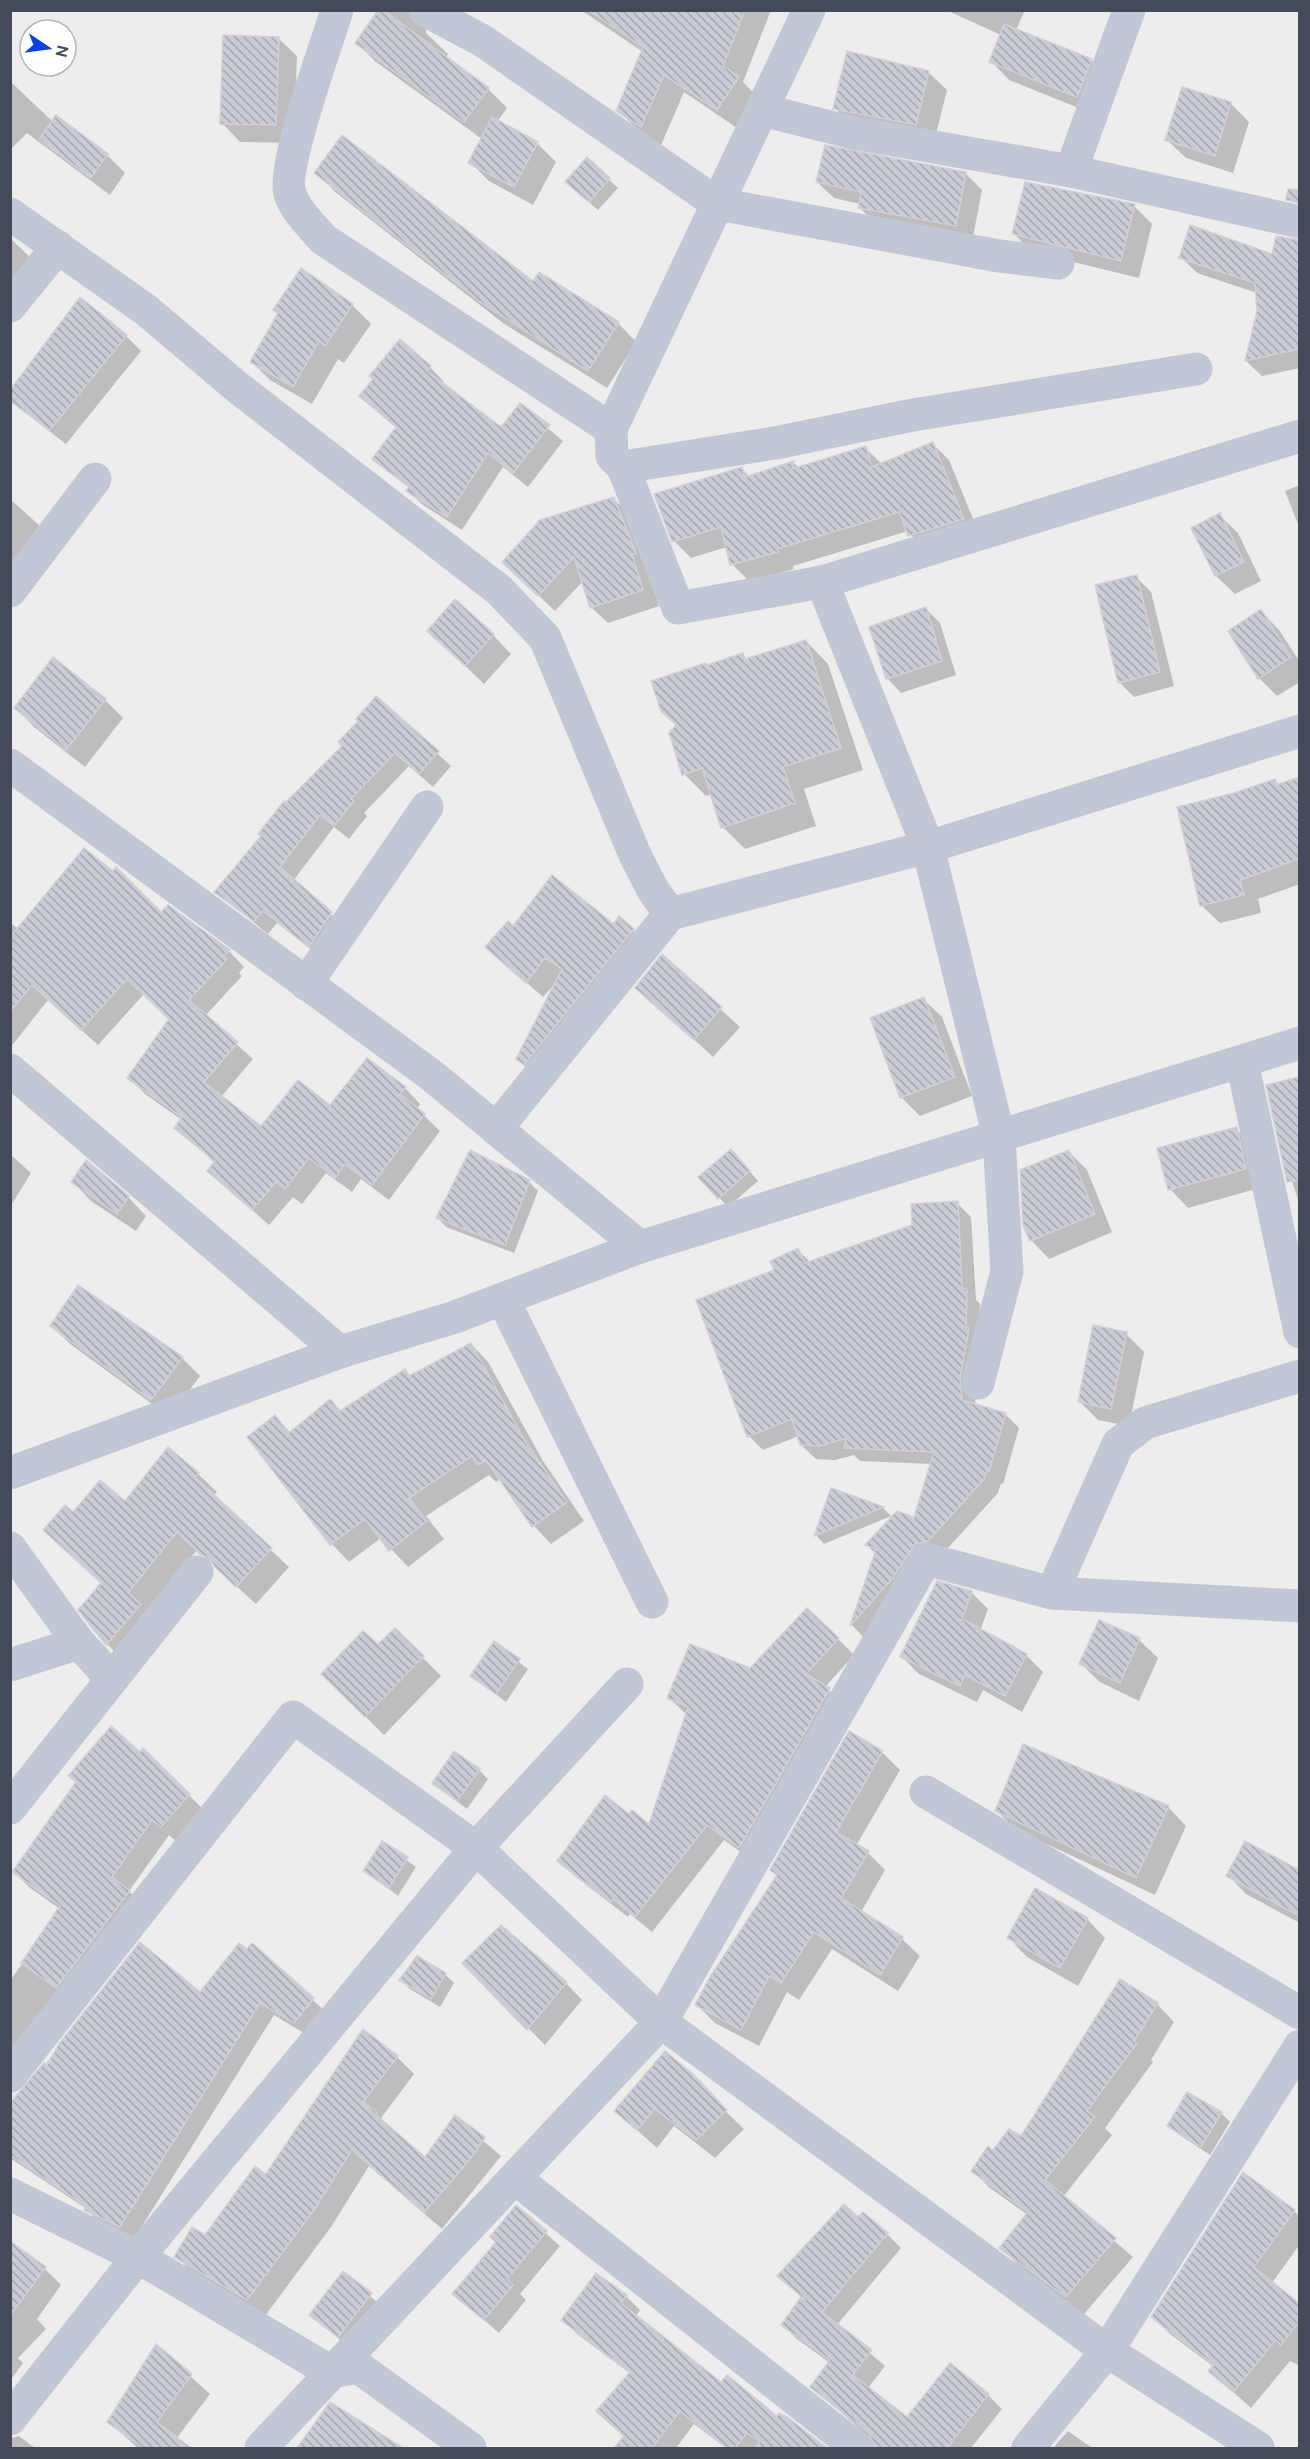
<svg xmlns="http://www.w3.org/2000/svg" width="1310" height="2459" viewBox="0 0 1310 2459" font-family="Ubuntu,sans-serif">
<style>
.shadow{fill:#0003}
.building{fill:url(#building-back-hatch);stroke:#cfd0d8;stroke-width:1.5}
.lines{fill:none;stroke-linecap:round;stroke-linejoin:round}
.minor{stroke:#c1c8d5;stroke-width:33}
</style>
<defs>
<pattern id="building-back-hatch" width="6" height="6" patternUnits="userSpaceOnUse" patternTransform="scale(1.5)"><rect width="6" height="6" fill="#caccd5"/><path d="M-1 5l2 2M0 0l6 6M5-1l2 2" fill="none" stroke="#a6a8b0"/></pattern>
</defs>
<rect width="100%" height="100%" fill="#efecec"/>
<g class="shadow">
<path d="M380,10H442L427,21L426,33L448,54L446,58L488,89L507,108L497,122L537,143L556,162L533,205L489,181L470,162L482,139L376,62L357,43Z"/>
<path d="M581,10H771L743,82L757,97L737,128L684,92L661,145L637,129L618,110L643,52Z"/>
<path d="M946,10H1025L1016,30L1091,60L1109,78L1096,115L1009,80L991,61L1001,35Z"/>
<path d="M278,38L297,56L294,143L240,142L222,123Z"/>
<path d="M928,72L947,90L934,142L854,127L835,108Z"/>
<path d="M10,81L53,122L107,155L125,173L110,195L27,133L10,150Z"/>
<path d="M1183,89L1231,104L1249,122L1233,173L1186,158L1167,140Z"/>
<path d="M587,159L618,188L598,210L576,191Z"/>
<path d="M316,172L618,323L636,342L607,388L503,323L334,191Z"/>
<path d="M965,173L982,190L972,242L876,224L859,207L860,204L834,198L817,182Z"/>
<path d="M1134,206L1152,224L1139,278L1032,252L1014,234Z"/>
<path d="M10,238L34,261L10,290Z"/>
<path d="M1276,244L1300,250V368L1262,376L1246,361L1259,311L1257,293L1197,273L1181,257L1273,256Z"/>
<path d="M302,271L352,305L371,324L344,363L338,359L312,404L270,380L252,362Z"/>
<path d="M126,336L141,351L66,444L10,401Z"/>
<path d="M430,367L444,382L442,384L501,429L520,405L563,441L528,487L503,467L462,530L423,505L408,491L410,489L374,458L397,428L361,396L374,379Z"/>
<path d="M932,443L949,460L980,536L927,552L908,531L793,566L794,569L749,581L732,564L727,547L691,558L674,541L742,469L750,477L794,463L800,469L865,448L882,464Z"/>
<path d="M1300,485V529L1285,491Z"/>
<path d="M613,498L630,515L659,606L608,623L591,607L583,581L555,611L520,578Z"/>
<path d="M10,499L49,534L10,579Z"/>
<path d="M1219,515L1238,533L1261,581L1235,594L1216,576L1193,528Z"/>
<path d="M1136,577L1151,592L1174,686L1134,697L1119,682Z"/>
<path d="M926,609L940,623L956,675L901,693L887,678Z"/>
<path d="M1261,611L1279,630L1300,662V682L1277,696L1259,678Z"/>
<path d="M429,631L493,635L511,654L484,684Z"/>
<path d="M806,641L828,664L863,770L804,789L816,826L745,849L723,827L712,794L706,796L684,774L742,655L747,660Z"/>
<path d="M376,698L451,766L433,787L409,766L364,813L367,816L349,839L334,827L293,881L345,927L323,959L277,923L268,934L216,892L263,837L286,804L344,747Z"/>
<path d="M105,700L123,718L85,767L34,727L16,708Z"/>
<path d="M1300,778V884L1258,899L1261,913L1220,923L1201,905L1235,795L1275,781L1279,785Z"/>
<path d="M162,914L229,951L244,967L239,973L242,976L205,1016L253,1059L221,1097L261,1129L405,1088L420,1104L417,1109L440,1131L389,1200L361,1179L352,1192L326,1173L302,1204L293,1197L269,1225L209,1171L215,1163L176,1128L182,1120L145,1094L129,1078L170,1019L144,994L98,1045L48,1000L10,1048V923L19,929Z"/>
<path d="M614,926L633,930L648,945L533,1075L518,1059L558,980L543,997L503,962L514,928Z"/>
<path d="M662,956L740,1027L713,1057L637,987Z"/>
<path d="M923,999L942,1017L972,1096L920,1116L901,1097Z"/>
<path d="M1300,1079V1206L1292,1181L1287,1176L1268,1086Z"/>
<path d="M1236,1129L1255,1147L1263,1187L1188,1208L1170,1189Z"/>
<path d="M1069,1152L1087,1170L1112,1232L1049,1259L1031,1240Z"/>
<path d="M10,1154L31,1173L10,1207Z"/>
<path d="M740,1160L758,1181L728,1207L700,1177Z"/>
<path d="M73,1182L128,1197L146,1216L136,1231L91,1201Z"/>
<path d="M529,1182L538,1191L514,1253L446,1227L438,1218Z"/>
<path d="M957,1203L971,1217L976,1300L980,1304L975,1406L1005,1414L1019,1428L1003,1484L1001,1483L998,1493L865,1639L852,1625L876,1554L867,1545L915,1519L932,1464L860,1461L854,1455L835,1460L816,1459L801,1445L799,1436L763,1450L749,1436L776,1271L797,1249L810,1262L914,1226Z"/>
<path d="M52,1326L146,1335L148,1332L182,1358L200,1376L170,1417L70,1344Z"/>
<path d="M1126,1334L1144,1352L1129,1426L1098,1420L1079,1401Z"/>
<path d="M471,1344L488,1362L543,1461L584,1521L551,1544L534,1526L501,1479L496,1482L489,1475L426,1516L444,1539L408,1567L381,1538L349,1562L332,1544L249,1437L275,1417L291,1433L341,1413L405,1371L411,1377Z"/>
<path d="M198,1474L217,1492L213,1496L289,1567L256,1604L197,1550L146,1611L125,1662L107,1644L103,1584L73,1515L125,1503Z"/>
<path d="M831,1490L883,1508L891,1516L824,1544L816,1535Z"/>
<path d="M971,1592L988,1609L980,1631L1026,1655L1043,1672L1022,1712L983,1690L977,1702L919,1674L902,1657Z"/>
<path d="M1100,1622L1139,1640L1158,1658L1139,1701L1100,1682L1081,1664Z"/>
<path d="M395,1630L441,1676L384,1735L323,1674L378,1646Z"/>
<path d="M838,1639L854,1655L825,1687L846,1706L756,1863L724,1840L652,1932L630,1914L628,1917L576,1877L559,1861L630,1816L650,1826L687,1715L669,1698Z"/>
<path d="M494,1643L528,1669L506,1702L472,1676Z"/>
<path d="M850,1733L882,1752L900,1770L856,1846L868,1853L885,1870L861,1912L902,1939L920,1956L898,1991L832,1949L799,2000L787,1992L759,2046L715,2023L697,2005L778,1876L771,1870Z"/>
<path d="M143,1750L205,1811L178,1843L169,1835L129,1891L146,1908L10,2083V1981L60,1909L30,1888L14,1872Z"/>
<path d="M479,1770L488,1779L467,1809L433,1783Z"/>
<path d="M1168,1807L1186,1826L1155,1895L1015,1829L996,1810Z"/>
<path d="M383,1843L416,1867L398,1896L365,1871Z"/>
<path d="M1246,1843L1300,1872V1923L1246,1894L1228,1875Z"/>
<path d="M1087,1919L1105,1938L1078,1986L1027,1957L1009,1938Z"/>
<path d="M140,1944L200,1994L252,1945L326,2012L307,2035L274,2015L134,2239L99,2223L87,2209L10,2158V2114L23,2099L18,2094L26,2089Z"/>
<path d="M418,1958L445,1974L454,1983L440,2007L410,1989L401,1980Z"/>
<path d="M464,1963L566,1983L582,2000L545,2045Z"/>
<path d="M1157,2004L1174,2022L1151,2060L1153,2062L1105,2128L1112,2135L1063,2197L1133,2257L1084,2314L1019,2266L1002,2248L1028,2215L990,2188L973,2171L993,2152L1022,2138Z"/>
<path d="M665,2053L744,2129L715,2158L674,2126L657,2148L616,2111Z"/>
<path d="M397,2057L414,2074L381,2118L393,2130L425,2159L455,2117L501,2156L442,2229L369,2166L331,2227L265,2316L193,2273L176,2256L205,2237L266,2176Z"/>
<path d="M1221,2113L1230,2122L1210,2155L1178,2134L1169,2125Z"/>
<path d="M1243,2174L1300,2216V2244L1272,2283L1300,2305V2366L1290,2361L1251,2408L1210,2371L1214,2367L1170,2334L1153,2317Z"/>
<path d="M516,2207L560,2246L520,2294L526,2300L499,2333L454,2294L497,2242Z"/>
<path d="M858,2219L887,2234L901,2248L837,2325L885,2366L868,2388L907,2419L988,2395L1002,2409L971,2448H877L876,2443L812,2387L830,2363L797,2339L783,2325L802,2298L779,2276Z"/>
<path d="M10,2243L45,2269L61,2285L37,2319L46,2329L18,2358L23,2363L10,2381Z"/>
<path d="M343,2273L390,2313L357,2355L311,2315Z"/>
<path d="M626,2296L640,2310L636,2316L721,2384L777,2418H787L825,2448H766L762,2446L760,2448H726L694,2424L676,2448H634L624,2438L631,2374L577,2334L563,2320Z"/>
<path d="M156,2346L210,2394L176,2439L189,2448H138L109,2422Z"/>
<path d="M330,2404L385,2445L382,2448H299Z"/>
<path d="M1068,2431L1092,2448H1053Z"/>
<path d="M19,2436L35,2448H10V2438Z"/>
</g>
<g class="building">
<path d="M378,10H383L489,88L464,122L355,43Z"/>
<path d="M588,10H745L723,66L739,77L717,110L664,75L641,127L616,111L643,47Z"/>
<path d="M1004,24L1092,59L1077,97L989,62Z"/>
<path d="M223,35L279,37L276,125L220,124Z"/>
<path d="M847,51L929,71L916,125L833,109Z"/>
<path d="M1182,87L1231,102L1215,156L1165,140Z"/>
<path d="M56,115L108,154L91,178L39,139Z"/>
<path d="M492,117L538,142L514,187L468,163Z"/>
<path d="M342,135L533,281L539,272L619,322L588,371L483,304L314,173Z"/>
<path d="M825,145L966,172L956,226L858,208L861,192L816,182Z"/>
<path d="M587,157L610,178L589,202L565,182Z"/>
<path d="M1025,182L1135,204L1121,261L1012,234Z"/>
<path d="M1288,189L1299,190V203L1286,200Z"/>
<path d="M1190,225L1272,254L1276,236L1299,240V349L1245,361L1257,311L1255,283L1179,258Z"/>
<path d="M301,268L353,304L325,346L319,341L293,387L250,362L278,313L273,310Z"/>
<path d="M80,297L127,335L50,430L10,401V390Z"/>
<path d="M400,339L431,366L427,371L501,427L520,403L550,425L513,473L488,453L447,517L406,491L409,487L372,459L396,427L359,396L373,379L369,376Z"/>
<path d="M933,442L964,519L908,536L899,512L777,549L778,552L730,565L721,527L672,542L654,494L742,467L745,477L794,461L792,469L866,446L872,467Z"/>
<path d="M614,497L636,553L632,554L643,590L590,608L574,557L538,596L502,562L540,520Z"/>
<path d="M1220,513L1244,562L1215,576L1191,528Z"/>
<path d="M1137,575L1160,672L1118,683L1095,585Z"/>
<path d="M455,599L494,634L465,666L427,631Z"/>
<path d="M926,607L942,661L886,679L869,627Z"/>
<path d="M1261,609L1291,657L1258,679L1228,631Z"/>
<path d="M806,640L841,748L783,767L795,803L721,828L702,768L682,775L669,733L676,725L661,711L651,681L706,663L707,665L743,653L745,659Z"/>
<path d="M53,657L106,699L66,750L14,708Z"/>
<path d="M376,696L439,751L419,774L395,753L351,799L354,801L334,826L320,815L280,867L332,912L309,947L263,911L254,921L214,892L261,836L258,834L284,801L286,802L342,746L338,742L358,721L356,719Z"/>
<path d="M1299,777V859L1240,880L1244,895L1200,906L1177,807L1234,793L1275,779L1277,785Z"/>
<path d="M84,848L113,871L116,867L161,912L168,905L230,950L224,956L227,959L189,1000L238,1042L204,1082L261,1126L298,1080L330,1105L367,1058L406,1087L400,1094L425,1114L372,1185L345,1164L335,1178L309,1158L285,1189L276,1182L252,1210L207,1171L215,1161L174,1128L182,1117L127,1078L169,1019L127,979L81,1030L32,985L10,1012V937Z"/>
<path d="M552,875L614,924L619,916L634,929L524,1065L516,1059L562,969L545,958L526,983L485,947L508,921L513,926Z"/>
<path d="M662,954L722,1007L694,1040L635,988Z"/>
<path d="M924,997L955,1077L900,1098L870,1018Z"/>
<path d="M1299,1077V1180L1287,1182L1266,1085Z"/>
<path d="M1237,1127L1246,1169L1168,1190L1157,1148Z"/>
<path d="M731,1149L750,1171L718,1199L698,1177Z"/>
<path d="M470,1150L530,1180L505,1245L436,1218Z"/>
<path d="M1069,1150L1095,1214L1030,1241L1023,1225L1020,1170Z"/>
<path d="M86,1160L129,1196L117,1214L71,1182Z"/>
<path d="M958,1201L962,1288L967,1289L966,1327L969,1328L960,1379L962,1400L1006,1413L989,1471L987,1470L984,1479L928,1541L915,1544L893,1578L850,1626L876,1549L865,1545L897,1511L914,1517L934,1452L844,1448L847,1438L820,1446L800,1445L792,1419L747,1437L696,1300L774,1270L770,1261L798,1248L805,1263L912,1225L911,1204Z"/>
<path d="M78,1285L183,1357L151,1400L50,1326Z"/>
<path d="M1093,1325L1127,1332L1111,1409L1078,1402Z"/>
<path d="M471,1343L525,1441L567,1502L532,1527L486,1460L477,1465L472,1456L409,1498L427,1521L389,1551L365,1519L330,1545L247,1437L275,1415L289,1433L330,1399L340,1411L405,1369L409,1376Z"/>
<path d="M168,1447L199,1473L195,1477L272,1548L236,1587L215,1567L209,1558L200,1554L177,1532L128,1593L141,1604L106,1645L78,1610L101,1583L43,1530L65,1505L73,1512L100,1480L125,1501Z"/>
<path d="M831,1488L884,1507L814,1536Z"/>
<path d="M937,1581L972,1591L962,1619L1027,1654L1005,1696L965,1675L960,1686L900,1657Z"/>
<path d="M807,1608L839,1638L806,1674L830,1688L739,1848L707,1825L635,1917L613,1899L611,1902L557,1861L605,1795L629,1814L632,1810L649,1824L688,1707L667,1698L690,1644L750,1668Z"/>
<path d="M1099,1620L1140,1638L1120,1683L1079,1664Z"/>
<path d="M395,1628L424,1656L365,1717L321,1674L363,1631L378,1644Z"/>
<path d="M494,1641L520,1659L496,1694L470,1676Z"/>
<path d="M111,1726L140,1752L143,1748L190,1794L161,1827L152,1820L112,1877L130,1891L56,1988L21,1963L60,1906L12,1872L76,1782L68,1776Z"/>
<path d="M849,1731L883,1751L836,1832L869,1851L841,1898L903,1937L880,1975L814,1932L781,1983L769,1976L741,2030L695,2005L710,1977L777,1875L770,1870Z"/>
<path d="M1023,1744L1169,1806L1136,1878L995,1811Z"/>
<path d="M454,1751L480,1769L457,1801L432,1783Z"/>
<path d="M382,1841L408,1857L389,1888L363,1871Z"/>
<path d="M1245,1841L1299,1870V1916L1226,1876Z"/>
<path d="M1035,1888L1088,1918L1060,1968L1007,1938Z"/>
<path d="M501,1925L567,1982L527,2030L462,1963Z"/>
<path d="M140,1942L200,1992L239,1943L247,1949L252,1943L314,1998L294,2023L260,2003L120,2227L84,2210L87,2207L10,2155V2103L44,2063L47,2065L59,2044Z"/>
<path d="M417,1956L446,1973L431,1999L399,1980Z"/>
<path d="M1120,1979L1158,2003L1134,2041L1137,2043L1087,2111L1095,2117L1045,2180L1116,2238L1066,2297L999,2248L1028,2212L971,2171L988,2146L993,2150L1009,2129L1021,2136Z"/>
<path d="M363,2029L398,2056L363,2102L377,2112L375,2114L425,2157L455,2115L485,2137L471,2158L424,2213L352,2150L314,2210L247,2300L174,2257L192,2227L205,2235L255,2166L266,2174Z"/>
<path d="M665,2051L695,2076L727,2110L696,2140L655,2109L637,2130L614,2111Z"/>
<path d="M1187,2092L1222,2112L1201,2147L1167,2126Z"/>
<path d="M1243,2172L1295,2210L1254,2267L1299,2303V2322L1281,2345L1276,2340L1233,2392L1208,2371L1214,2365L1151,2317Z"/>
<path d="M844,2204L858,2217L863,2212L888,2233L822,2312L872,2350L853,2375L907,2417L950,2363L989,2394L947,2448H875L869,2433L810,2387L830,2360L781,2325L801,2297L806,2300L777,2276Z"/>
<path d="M516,2205L547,2231L507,2279L513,2285L484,2320L452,2294L496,2242L490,2237Z"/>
<path d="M10,2241L46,2267L10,2316Z"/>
<path d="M343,2271L372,2293L338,2337L309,2315Z"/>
<path d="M596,2273L627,2295L621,2303L721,2382L727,2375L777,2416L779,2413L787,2417L827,2448H755L760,2441L747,2433L735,2448H727L680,2411L652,2448H614L624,2436L596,2411L630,2372L561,2320Z"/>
<path d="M156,2344L192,2374L157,2422L191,2448H143L107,2422Z"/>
<path d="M330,2402L403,2448H297Z"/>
</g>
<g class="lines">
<g class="minor">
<path d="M337,10C327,43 281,168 290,194C296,211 311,225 323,239L611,429"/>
<path d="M425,10L483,41L718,204L999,256L1058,263"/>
<path d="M809,10L611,429L612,456L623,467L678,608L822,582L1300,436"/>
<path d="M762,110L854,133L1071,171L1129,10"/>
<path d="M1071,171L1300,222"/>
<path d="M10,214L146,310L237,387L499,590L545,638L635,855L653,890L670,914L928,847L1300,731"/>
<path d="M10,306L58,247"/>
<path d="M623,467L775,443L913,415L1196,369"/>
<path d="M822,582L928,847L999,1137L1007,1271L978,1383"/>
<path d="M10,591L95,479"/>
<path d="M10,765L431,1075L640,1247"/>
<path d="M306,984L427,807"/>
<path d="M1242,1062L1300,1332"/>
<path d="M10,1070L340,1352"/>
<path d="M496,1129L670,914"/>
<path d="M503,1299L652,1602"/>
<path d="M10,1473L340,1352L455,1317L640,1247L1300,1043"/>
<path d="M10,1548L79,1643L112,1679"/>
<path d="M1052,1593L1118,1444L1145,1423L1300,1376"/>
<path d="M10,1665L79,1643"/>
<path d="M926,1792L1300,2013"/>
<path d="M10,1808L197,1572"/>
<path d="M10,2076L293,1717L476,1848L661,2022L1107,2351L1300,2046"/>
<path d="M516,2179L857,2448"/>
<path d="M10,2194L138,2257L331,2372L358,2367L470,2448"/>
<path d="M10,2419L138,2257L476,1848L627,1684"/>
<path d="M261,2448L661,2022L926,1559L1052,1593L1300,1606"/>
<path d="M1028,2448L1107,2351L1258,2448"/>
</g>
</g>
<rect width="1310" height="2459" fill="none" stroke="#434b5b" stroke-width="24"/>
<g transform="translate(48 48) rotate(103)"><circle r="28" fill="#ffffff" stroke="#b4b7bd" stroke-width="1.5"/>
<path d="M0-4.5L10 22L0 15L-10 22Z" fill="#0a41eb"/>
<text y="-9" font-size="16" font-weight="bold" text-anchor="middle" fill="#434b5b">N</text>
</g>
</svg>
